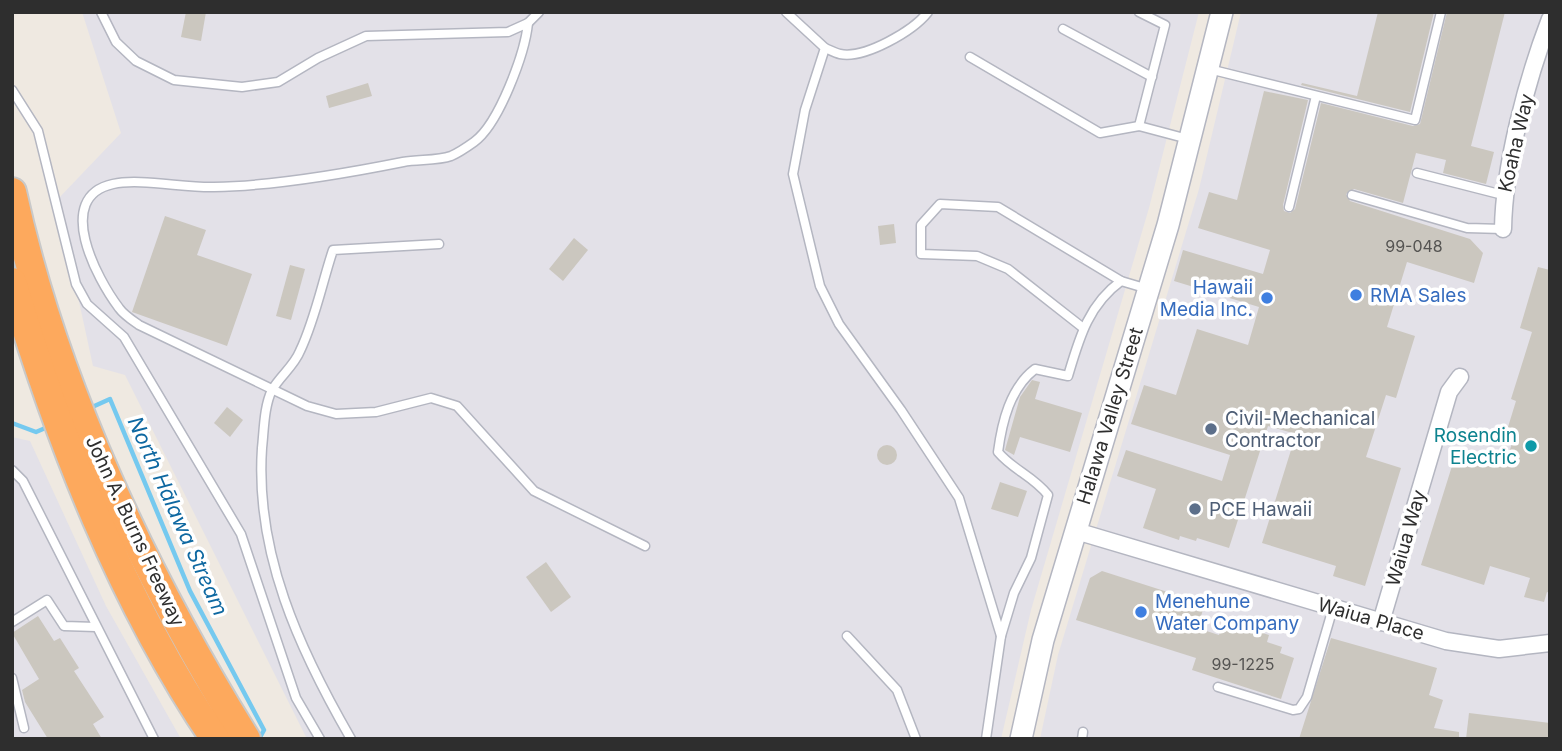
<svg xmlns="http://www.w3.org/2000/svg" width="1562" height="751" viewBox="0 0 1562 751" font-family="Inter,sans-serif">
<style>
.industrial{fill:#e3e1e8}
.lines{fill:none;stroke-linecap:round;stroke-linejoin:round}
.stream{stroke:#75c9ef;stroke-width:4.5}
.building{fill:#cbc7bf}
.lane-casing{stroke:#b4b6c1;stroke-width:11}
.street-casing{stroke:#b4b6c1;stroke-width:19}
.secondary-casing{stroke:#b4b6c1;stroke-width:24}
.highway-casing{stroke:#c9c9c9;stroke-width:32}
.lane{stroke:#fff;stroke-width:8}
.street{stroke:#fff;stroke-width:16}
.secondary{stroke:#fff;stroke-width:21}
.highway{stroke:#fda95d;stroke-width:28}
.shop-dot{fill:#3f7fe0;stroke:#fff;stroke-width:2.5}
.service-dot{fill:#5c6f8a;stroke:#fff;stroke-width:2.5}
.culture-dot{fill:#0f9aa8;stroke:#fff;stroke-width:2.5}
.labels{text-anchor:middle;dominant-baseline:central;stroke-width:7;stroke-linejoin:round;paint-order:stroke}
.number-label{font-size:16px;fill:#555452}
.street-label{font-size:19px;fill:#2e2e2e;stroke:#fff}
.shop-label{font-size:19px;fill:#366cbe;stroke:#fff;text-anchor:start}
.service-label{font-size:19px;fill:#4e5e75;stroke:#fff;text-anchor:start}
.culture-label{font-size:19px;fill:#0d838f;stroke:#fff;text-anchor:end}
.water-label{font-size:21px;font-style:italic;fill:#0e68a1;stroke:#fff}
</style>
<rect width="100%" height="100%" fill="#efe9e1"/>
<g class="industrial">
<path d="M82,12H1199L1149,208L1031,610L1001,739H307L125,375L93,366L57,200L121,133Z"/>
<path d="M1241,12H1550V739H1040L1058,655L1199,189Z"/>
<path d="M12,437L30,441L106,606L181,739H12Z"/>
</g>
<g class="lines">
<g class="stream">
<path d="M90,408L110,399L190,591L264,730L259,739"/>
<path d="M12,423L36,432L50,426"/>
</g>
</g>
<g class="building">
<path d="M186,12H206L201,41L181,37Z"/>
<path d="M1378,12H1434L1410,112L1301,85L1302,83L1357,96Z"/>
<path d="M1447,12H1505L1471,146L1494,152L1486,184L1443,173L1446,160L1416,153L1403,203L1354,189L1346,194L1350,201L1470,239L1483,253L1474,283L1407,262L1387,327L1415,336L1396,398L1386,395L1366,457L1401,468L1365,586L1333,576L1336,566L1262,543L1296,434L1268,426L1229,548L1197,538L1196,541L1180,536L1179,540L1143,528L1156,489L1117,476L1126,450L1222,481L1230,455L1131,424L1144,385L1176,395L1197,329L1248,345L1259,307L1174,281L1183,250L1263,274L1270,250L1198,228L1209,192L1237,200L1264,91L1308,100L1283,205L1284,211L1290,213L1295,209L1321,103L1413,126L1420,124Z"/>
<path d="M368,83L372,96L329,108L326,96Z"/>
<path d="M165,216L206,230L197,255L252,274L227,346L132,312Z"/>
<path d="M894,224L896,243L880,245L878,226Z"/>
<path d="M574,238L588,250L563,281L549,269Z"/>
<path d="M290,265L305,269L291,320L276,316Z"/>
<path d="M1538,267L1550,270V593L1547,592L1544,602L1524,597L1530,578L1490,566L1484,585L1421,565L1457,450L1497,463H1501L1503,458L1507,459L1515,434L1508,427L1516,401L1511,399L1532,332L1520,328Z"/>
<path d="M1032,380L1040,382L1035,399L1082,413L1070,452L1020,437L1014,455L1005,450L1020,397Z"/>
<path d="M227,407L243,420L230,437L214,423Z"/>
<circle cx="887" cy="455" r="10"/>
<path d="M1000,482L1027,491L1018,517L991,509Z"/>
<path d="M546,562L571,597L551,612L526,577Z"/>
<path d="M1102,571L1205,604L1197,628L1219,635L1221,628L1234,633L1236,625L1269,635L1267,642L1282,647L1280,653L1294,658L1281,699L1192,670L1196,658L1076,620L1090,578Z"/>
<path d="M38,616L54,641L60,638L79,668L74,671L104,717L93,724L102,739H48L25,702L22,690L39,679L12,633Z"/>
<path d="M1331,638L1437,668L1429,695L1443,700L1434,728L1459,732V739H1299Z"/>
<path d="M1469,713L1550,723V739H1466Z"/>
</g>
<g class="lines">
<defs>
<g id="lane">
<path d="M101,12L116,42L136,61L174,80L242,87L278,82L318,58L366,36L508,32L528,23L539,12"/>
<path d="M786,12L825,48L805,110L793,174L820,286L839,324L901,410L959,498L1001,636"/>
<path d="M1139,12L1165,25L1139,126"/>
<path d="M528,23C525,53 499,124 474,142C467,147 458,153 451,156C437,161 418,159 403,162C343,174 275,186 214,187C185,188 139,178 113,184C53,197 97,279 119,308C124,315 132,320 139,325L307,406L336,414L376,412L431,398L457,406L534,491L645,546"/>
<path d="M1063,29L1152,77"/>
<path d="M825,48C830,50 835,53 840,54C865,59 913,31 928,12"/>
<path d="M970,57L1100,133L1139,126L1188,139"/>
<path d="M1209,69L1415,120L1441,12"/>
<path d="M12,90L38,131L76,284L87,304L124,337L241,534L296,698L320,739"/>
<path d="M1417,173L1503,195"/>
<path d="M1352,195L1467,228L1503,229"/>
<path d="M1289,207L1316,96"/>
<path d="M1082,327L1008,269L977,256L921,254V225L940,204L998,207L1121,281"/>
<path d="M12,470L23,481L154,739"/>
<path d="M12,622L47,600L64,626L96,627"/>
<path d="M847,636L897,690L916,739"/>
<path d="M12,678L24,728"/>
<path d="M1218,687L1293,710L1299,709L1307,697L1333,608"/>
<path d="M351,739C299,649 255,553 262,448C264,430 264,406 272,390C280,376 294,366 300,351C315,320 322,283 333,250L439,244"/>
<path d="M986,739L1001,636L1014,593L1031,558L1048,495C1033,476 1013,470 998,452C1002,422 1010,388 1035,369L1068,376C1079,339 1088,305 1121,281L1148,289"/>
<path d="M1082,739L1083,732"/>
</g>
<g id="street">
<path d="M1503,229C1504,165 1527,79 1550,19"/>
<path d="M1076,531L1446,641L1499,649L1550,643"/>
<path d="M1381,622L1449,392L1460,377"/>
</g>
<path id="secondary" d="M1021,739L1043,640L1168,225L1222,12"/>
<g id="highway">
<path d="M12,192C53,382 144,575 246,739"/>
<path d="M12,282C59,440 122,602 215,739"/>
</g>
</defs>
<use href="#lane" class="lane-casing"/>
<use href="#street" class="street-casing"/>
<use href="#secondary" class="secondary-casing"/>
<use href="#highway" class="highway-casing"/>
<use href="#lane" class="lane"/>
<use href="#street" class="street"/>
<use href="#secondary" class="secondary"/>
<use href="#highway" class="highway"/>
</g>
<g class="shop-dot">
<circle cx="1356" cy="295" r="7"/>
<circle cx="1267" cy="298" r="7"/>
<circle cx="1141" cy="612" r="7"/>
</g>
<g class="service-dot">
<circle cx="1211" cy="429" r="7"/>
<circle cx="1195" cy="509" r="7"/>
</g>
<circle class="culture-dot" cx="1531" cy="446" r="7"/>
<g class="labels">
<g class="number-label">
<text x="1414" y="246">99-048</text>
<text x="1243" y="664">99-1225</text>
</g>
<g class="street-label">
<text transform="translate(1516 143) rotate(-77)">Koaha Way</text>
<text transform="translate(1110 416) rotate(-73)">Halawa Valley Street</text>
<text transform="translate(135 531) rotate(65)">John A. Burns Freeway</text>
<text transform="translate(1406 538) rotate(-74)">Waiua Way</text>
<text transform="translate(1371 619) rotate(16)">Waiua Place</text>
</g>
<g class="shop-label">
<text x="1253" y="287" text-anchor="end">Hawaii<tspan x="1253" dy="22">Media Inc.</tspan></text>
<text x="1370" y="295">RMA Sales</text>
<text x="1155" y="601">Menehune<tspan x="1155" dy="22">Water Company</tspan></text>
</g>
<g class="service-label">
<text x="1225" y="418">Civil-Mechanical<tspan x="1225" dy="22">Contractor</tspan></text>
<text x="1209" y="509">PCE Hawaii</text>
</g>
<g class="culture-label">
<text x="1517" y="435">Rosendin<tspan x="1517" dy="22">Electric</tspan></text>
</g>
<g class="water-label">
<text transform="translate(178 516) rotate(66)">North Hālawa Stream</text>
</g>
</g>
<rect width="1562" height="751" fill="none" stroke="#2e2e2e" stroke-width="28"/>
</svg>
